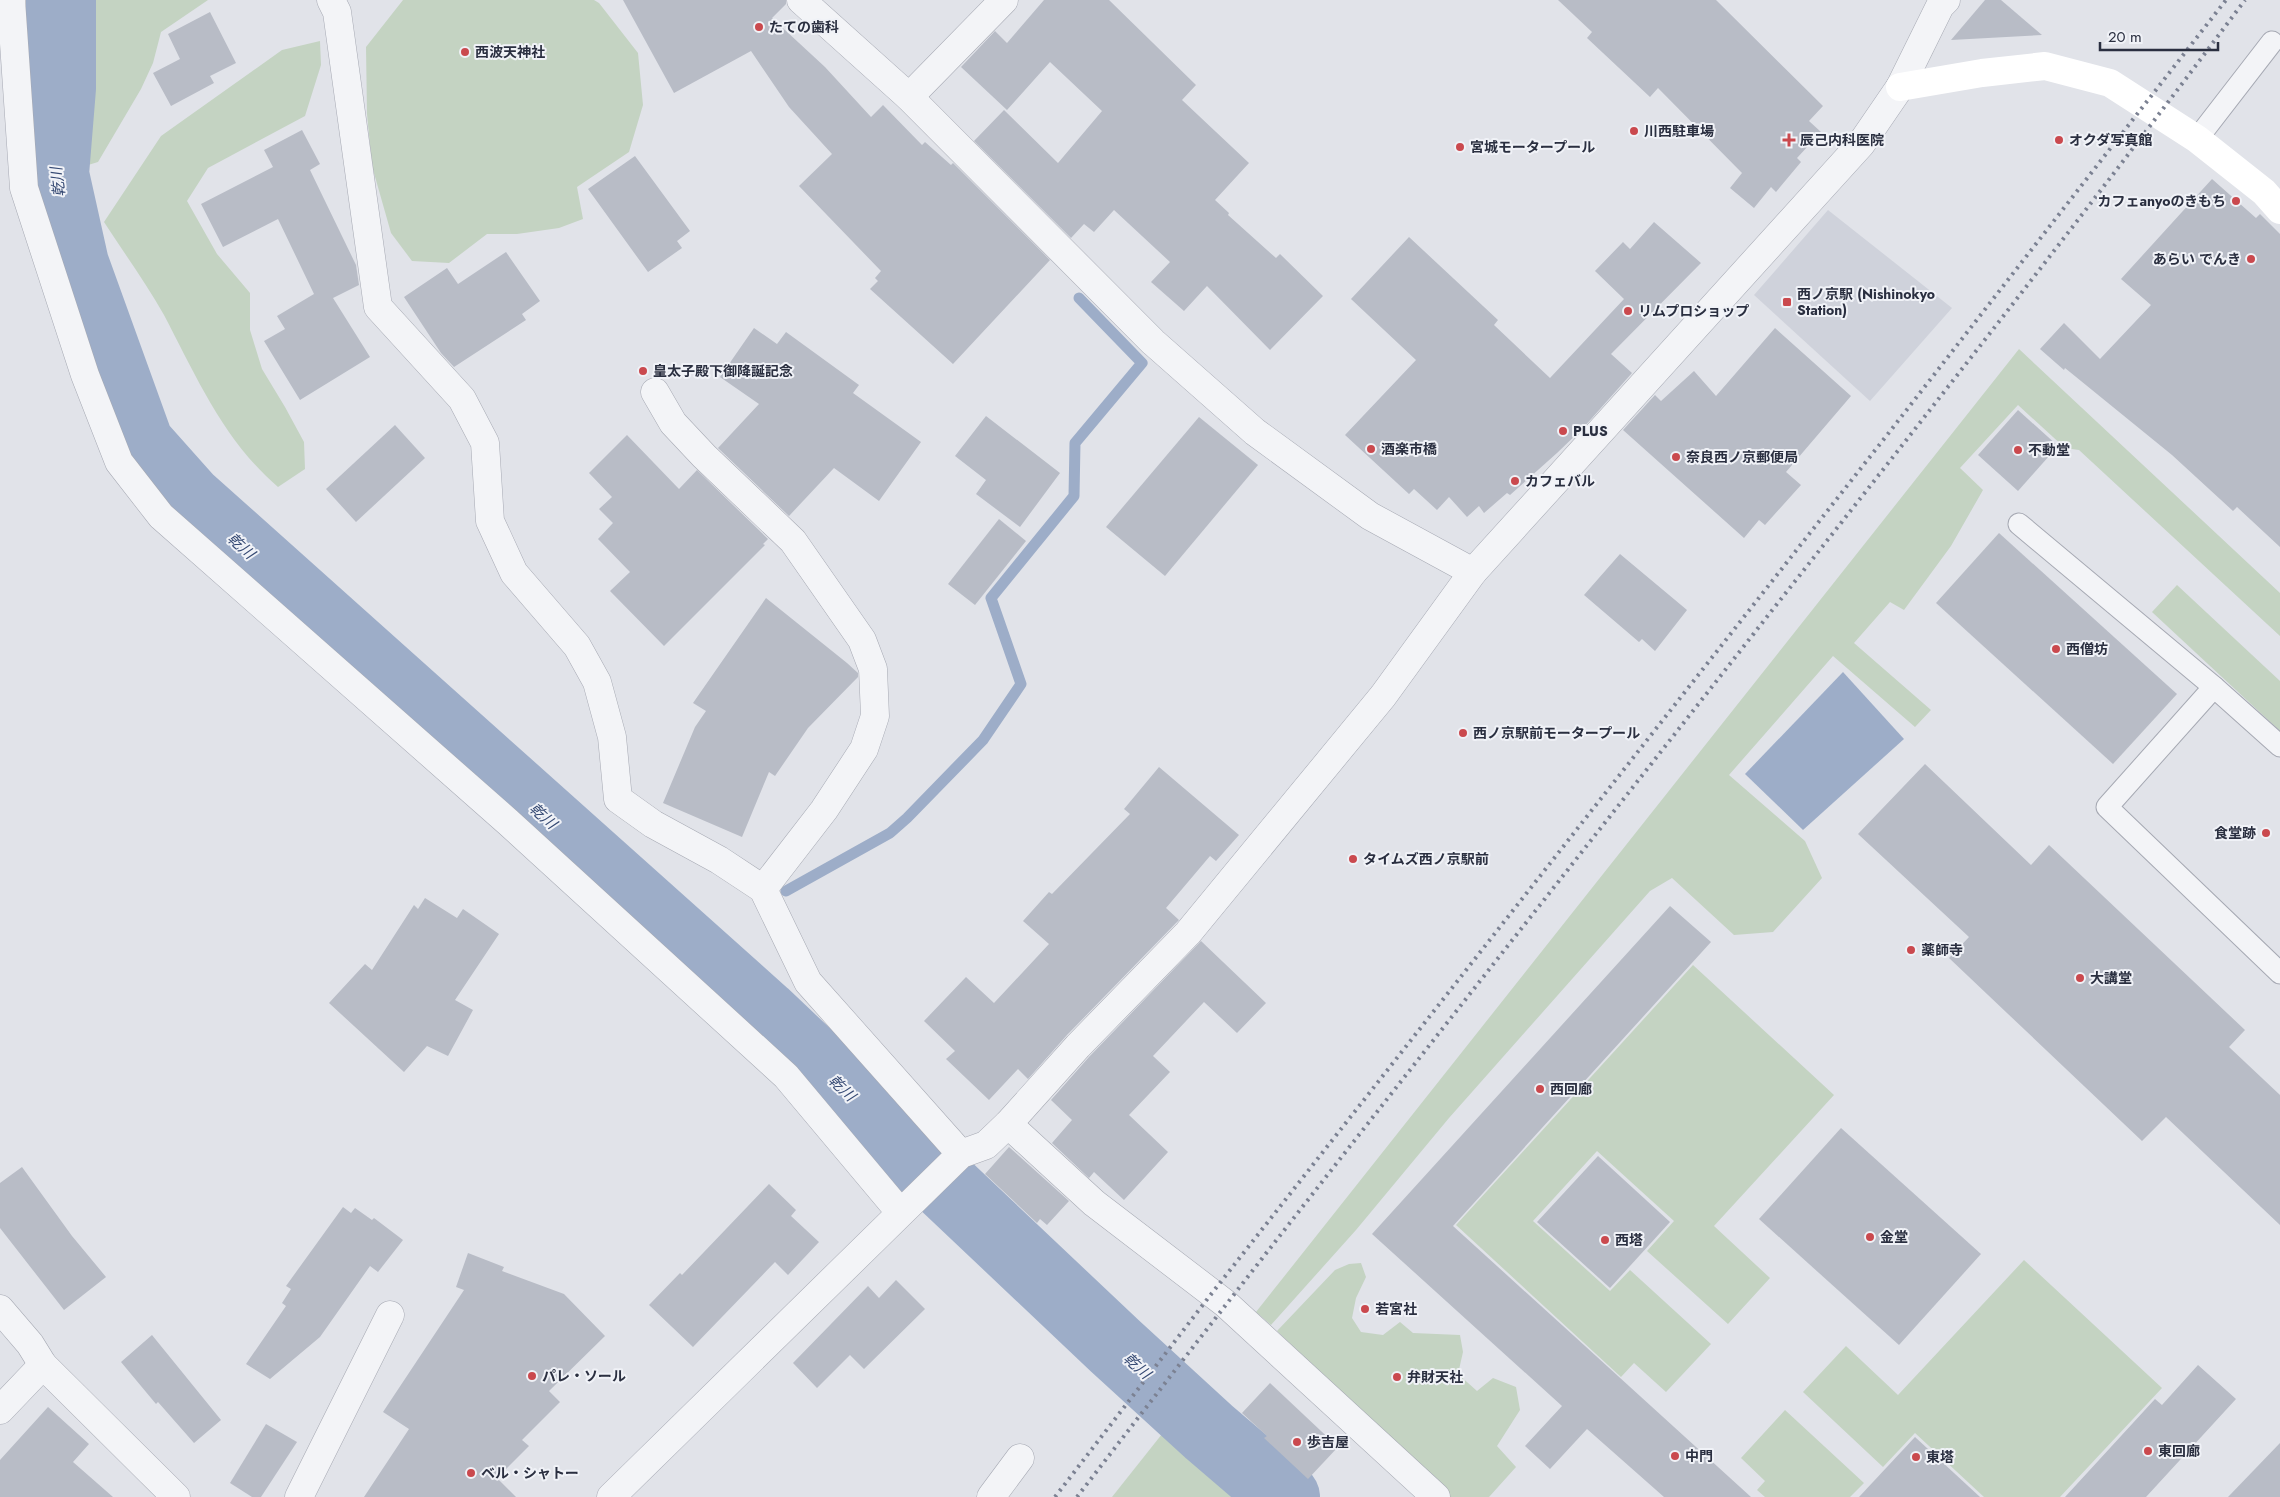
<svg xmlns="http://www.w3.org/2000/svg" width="2280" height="1497" viewBox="0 0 2280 1497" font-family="Jost,'Noto Sans JP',sans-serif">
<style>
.built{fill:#cfd2db}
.green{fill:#c4d3c2}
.water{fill:#9dadc8}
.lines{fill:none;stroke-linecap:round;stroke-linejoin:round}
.stream{stroke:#9dadc8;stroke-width:11}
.river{stroke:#9dadc8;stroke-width:70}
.building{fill:#b8bcc6}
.service-casing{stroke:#a6a9b3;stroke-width:23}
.minor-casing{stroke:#a6a9b3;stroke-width:29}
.tertiary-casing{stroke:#a6a9b3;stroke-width:29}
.service{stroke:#f3f4f7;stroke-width:21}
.minor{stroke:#f3f4f7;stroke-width:28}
.tertiary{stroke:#f3f4f7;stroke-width:28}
.secondary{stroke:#fff;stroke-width:28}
.rail{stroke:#7b8192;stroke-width:4;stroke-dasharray:2.5 5;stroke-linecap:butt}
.poi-dot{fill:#ca494e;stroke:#f0f2f7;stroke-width:2}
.labels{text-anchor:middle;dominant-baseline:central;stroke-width:4;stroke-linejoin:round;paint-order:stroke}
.poi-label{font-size:14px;font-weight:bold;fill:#2a2f40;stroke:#f0f2f7;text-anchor:start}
.water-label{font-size:15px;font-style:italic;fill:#354973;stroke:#f0f2f7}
</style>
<rect width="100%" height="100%" fill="#e1e3e9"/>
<path class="built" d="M1828,210L1952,308L1870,401L1754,295Z"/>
<g class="green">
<path d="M69,0H208L161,32L153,63L141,89L98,162L75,169L63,153L68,94Z"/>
<path d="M403,0H594L599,3L638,53L643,105L629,152L577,187L583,219L559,228L517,234H487L449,263L412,261L391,233L372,166L367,114L366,47Z"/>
<path d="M320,41L321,65L305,116L208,168L187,201L217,254L250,293V330L262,369L285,407L304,442L305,469L278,487C224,441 196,376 164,315C146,283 124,253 104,222L161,136L282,50Z"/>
<path d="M2019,349L2280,593V636L2079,450L2065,448L2018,405L1960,468L1983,490L1951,546L1904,610L1890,602L1854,643L1931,710L1915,727L1833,656L1729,775L1805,841L1822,878L1773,932L1734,935L1672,878L1650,891L1449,1118L1356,1230L1271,1325L1256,1312Z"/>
<path d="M2177,585L2280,681V731L2152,612Z"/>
<path d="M1693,965L1834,1095L1714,1226L1770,1278L1728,1324L1647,1251L1674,1221L1597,1151L1533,1221L1610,1291L1630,1270L1711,1344L1666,1392L1634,1363L1621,1377L1456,1225Z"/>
<path d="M2024,1260L2162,1388L2060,1497H1984L1915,1433L1883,1467L1803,1392L1846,1346L1898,1395Z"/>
<path d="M1361,1263L1366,1277L1356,1298L1352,1318L1361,1332L1383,1335L1400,1322L1413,1333L1460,1335L1463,1352L1458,1374L1477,1391L1493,1378L1516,1387L1520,1410L1497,1446L1516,1467L1489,1497H1449L1277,1331L1335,1270L1349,1264Z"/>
<path d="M1785,1410L1864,1483L1850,1497H1765L1757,1490L1765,1481L1741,1458Z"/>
<path d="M1166,1429L1243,1497H1112Z"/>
</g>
<path class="water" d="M1843,672L1904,739L1803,830L1745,774Z"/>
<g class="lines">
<path class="stream" d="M786,891L890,833L907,818L983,740L1021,684L991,598L1074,496L1075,443L1142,363L1079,298"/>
<path class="river" d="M61,0V88L54,174L74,264L139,444L188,499L764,1014L1115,1346L1209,1432L1285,1497"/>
</g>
<g class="building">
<path d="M623,0H786V4L772,18L825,67L871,117L883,105L922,145L925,142L951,165L953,163L1050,260L953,364L870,289L878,281L875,278L881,271L799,186L832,154L789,107L751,51L674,93Z"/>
<path d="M1044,0H1109L1196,85L1182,100L1249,163L1215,200L1229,213L1228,215L1276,258L1280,254L1323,296L1270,350L1207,286L1184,311L1151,282L1170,262L1114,210L1094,232L1084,224L1071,238L974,141L1004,110L1058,163L1102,111L1050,62L1007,110L961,67L995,31L1007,43Z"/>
<path d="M1558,0H1716L1823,106L1809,121L1821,132L1797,158L1801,162L1776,192L1771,187L1754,208L1730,188L1742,173L1658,88L1650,97L1587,38L1592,32Z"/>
<path d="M1985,0H2001L2042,35L1951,40Z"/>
<path d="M210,12L236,63L210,76L214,83L171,106L153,73L180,59L168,34Z"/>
<path d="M302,130L320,164L310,170L356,265L359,285L333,298L370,357L300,400L264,341L285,329L277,316L314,294L278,219L223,247L201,204L273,167L264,150Z"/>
<path d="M635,156L690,231L677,241L682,248L648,272L588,189Z"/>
<path d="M2212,179L2256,218L2260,214L2280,234V547L2237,507L2233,511L2172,455L2065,368L2064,370L2040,349L2064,323L2100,359L2151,305L2121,279Z"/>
<path d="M1654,222L1701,263L1611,354L1632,373L1584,427L1557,453L1510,495L1507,493L1484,513L1479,506L1467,517L1449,497L1437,510L1414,489L1409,494L1345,435L1416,360L1351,299L1409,237L1498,320L1494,325L1550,378L1624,299L1595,271L1623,242L1630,249Z"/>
<path d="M506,252L540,301L522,314L526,320L454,367L441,353L404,297L447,268L458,284Z"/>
<path d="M754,328L777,344L786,332L859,385L853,393L921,442L879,501L834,468L789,516L718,448L759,404L720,377Z"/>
<path d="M1775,328L1851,396L1786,472L1801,485L1765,525L1759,520L1744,538L1623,430L1655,395L1661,401L1694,371L1716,396Z"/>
<path d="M2018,410L2058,446L2018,491L1978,455Z"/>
<path d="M986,416L1060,473L1020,527L976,494L986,480L955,456Z"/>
<path d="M1199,417L1258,465L1165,576L1106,527Z"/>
<path d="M395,425L425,458L356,522L326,489Z"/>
<path d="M627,435L679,489L697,470L768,539L763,544L765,545L664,646L610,591L630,572L598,539L613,523L599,509L612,497L589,473Z"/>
<path d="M999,519L1026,541L975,605L948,584Z"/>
<path d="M1999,533L2177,694L2113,764L1936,603Z"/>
<path d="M1620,554L1687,610L1655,651L1642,639L1639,642L1584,595Z"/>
<path d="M766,598L847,663L858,673V677L808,728L775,776L769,772L742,837L663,803L695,727L706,711L693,703Z"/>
<path d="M1925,764L2031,865L2049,845L2245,1030L2229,1047L2280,1095V1225L2166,1117L2142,1141L1949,958L1969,937L1858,834Z"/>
<path d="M1159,767L1239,835L1216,861L1210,856L1166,908L1179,920L1176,923L1067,1035L1028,1079L1018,1069L989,1100L946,1059L955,1051L924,1021L966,977L994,1003L1049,944L1023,921L1049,892L1052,894L1130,814L1124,809Z"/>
<path d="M425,898L457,918L463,909L499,934L455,1000L473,1010L448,1056L427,1046L404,1072L329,1003L365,964L372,970L414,905L418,909Z"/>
<path d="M1670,906L1711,942L1453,1226L1751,1497H1664L1587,1429L1550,1469L1525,1446L1562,1406L1372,1234Z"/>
<path d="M1201,941L1266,1003L1237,1033L1204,1002L1153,1056L1170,1072L1129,1115L1168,1152L1124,1200L1094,1172L1089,1178L1052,1143L1072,1120L1051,1100L1089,1057Z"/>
<path d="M1841,1128L1981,1254L1899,1345L1759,1219Z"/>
<path d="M1009,1147L1069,1201L1047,1225L1040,1219L1037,1223L985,1174Z"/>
<path d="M1598,1156L1670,1222L1610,1288L1537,1222Z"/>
<path d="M22,1167L72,1236L106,1277L64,1310L0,1228V1183Z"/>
<path d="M769,1184L796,1210L791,1216L819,1242L788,1275L775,1262L693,1347L649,1305L680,1273L682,1275Z"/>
<path d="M343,1207L351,1213L355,1208L372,1220L374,1218L403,1240L378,1272L370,1266L320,1337L270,1379L246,1364L286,1306L282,1303L291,1289L286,1286Z"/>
<path d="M468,1253L504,1267L502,1271L564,1294L605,1336L549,1391L560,1402L522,1440L529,1446L497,1478L516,1497H364L409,1429L383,1412L464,1290L456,1287Z"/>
<path d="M896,1280L925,1309L864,1369L850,1355L817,1388L793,1363L868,1286L879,1298Z"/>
<path d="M152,1335L221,1420L194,1443L158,1402L156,1404L121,1362Z"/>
<path d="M2198,1365L2236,1399L2146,1497H2065L2155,1399L2162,1405Z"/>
<path d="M1270,1383L1338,1447L1308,1479L1264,1438L1267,1436L1242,1413Z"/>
<path d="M48,1407L89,1444L73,1462L113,1497H0V1460Z"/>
<path d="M266,1424L297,1442L261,1497H252L230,1483Z"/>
<path d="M1915,1437L1980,1497H1859Z"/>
<path d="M2280,1443V1497H2228Z"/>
</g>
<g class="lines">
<defs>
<g id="service">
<path d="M2197,139L2272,42"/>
<path d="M2019,524L2214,687L2280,746"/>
<path d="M2214,687L2107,807L2280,973"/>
</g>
<g id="minor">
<path d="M11,0L24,188L85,375L119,462L161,516L508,822L786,1076L900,1212"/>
<path d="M331,0L337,12L378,307L462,399L485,443L490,521L514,573L577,646L597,682L612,737L618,799L653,824L719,860L763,889L808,982L961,1154"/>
<path d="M1900,87L1940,6L1946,0"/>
<path d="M909,97L1004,0"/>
<path d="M655,392L673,423L704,456L793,541L862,640L873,669L875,716L864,749L824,810L763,889"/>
<path d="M1008,1124L1094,1203L1226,1304L1436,1497"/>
<path d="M0,1309L30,1344L43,1365"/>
<path d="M0,1410L43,1365L176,1497"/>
<path d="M299,1497L390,1315"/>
<path d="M611,1497L961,1154L986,1145L1008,1124L1078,1046L1188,933L1383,696L1473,572"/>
<path d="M991,1497L1020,1458"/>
</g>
<path id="tertiary" d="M801,0L909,97L1153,342L1255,432L1370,516L1473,572L1861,144L1900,87"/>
</defs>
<use href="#service" class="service-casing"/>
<use href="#minor" class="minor-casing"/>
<use href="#tertiary" class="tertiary-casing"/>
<use href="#service" class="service"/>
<use href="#minor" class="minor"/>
<use href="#tertiary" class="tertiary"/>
<path class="secondary" d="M1900,87L1982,73L2045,66L2110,83L2197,139L2264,192L2280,210"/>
<g class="rail">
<path d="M1055,1497L1212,1293L1891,430L2226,0"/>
<path d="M1077,1497C1304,1202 1536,911 1766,618C1927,414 2089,209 2245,0"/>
</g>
</g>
<g class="poi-dot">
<circle cx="759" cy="27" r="5"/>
<circle cx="465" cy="52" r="5"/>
<circle cx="1634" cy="131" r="5"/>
<path d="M1786.5 132.5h5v5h5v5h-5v5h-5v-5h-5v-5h5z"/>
<circle cx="2059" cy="140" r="5"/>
<circle cx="1460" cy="147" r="5"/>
<circle cx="2236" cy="201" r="5"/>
<circle cx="2251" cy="259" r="5"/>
<rect x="1782" y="297" width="10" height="10" rx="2.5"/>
<circle cx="1628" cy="311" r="5"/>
<circle cx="643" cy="371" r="5"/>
<circle cx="1563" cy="431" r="5"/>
<circle cx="1371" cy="449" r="5"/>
<circle cx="2018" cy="450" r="5"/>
<circle cx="1676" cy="457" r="5"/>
<circle cx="1515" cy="481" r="5"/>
<circle cx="2056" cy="649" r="5"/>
<circle cx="1463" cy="733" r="5"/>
<circle cx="2266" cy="833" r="5"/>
<circle cx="1353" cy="859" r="5"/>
<circle cx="1911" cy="950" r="5"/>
<circle cx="2080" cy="978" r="5"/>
<circle cx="1540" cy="1089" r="5"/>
<circle cx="1870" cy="1237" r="5"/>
<circle cx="1605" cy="1240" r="5"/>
<circle cx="1365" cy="1309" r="5"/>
<circle cx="532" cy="1376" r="5"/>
<circle cx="1397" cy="1377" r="5"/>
<circle cx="1297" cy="1442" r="5"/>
<circle cx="2148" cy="1451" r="5"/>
<circle cx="1675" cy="1456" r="5"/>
<circle cx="1916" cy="1457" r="5"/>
<circle cx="471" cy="1473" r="5"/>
</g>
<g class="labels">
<g class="poi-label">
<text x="769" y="27">たての歯科</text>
<text x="475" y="52">西波天神社</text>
<text x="1644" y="131">川西駐車場</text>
<text x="1800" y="140">辰己内科医院</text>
<text x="2069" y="140">オクダ写真館</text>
<text x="1470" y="147">宮城モータープール</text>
<text x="2226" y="201" text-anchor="end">カフェanyoのきもち</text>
<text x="2241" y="259" text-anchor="end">あらい でんき</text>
<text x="1797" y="294">西ノ京駅 (Nishinokyo<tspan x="1797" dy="16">Station)</tspan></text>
<text x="1638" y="311">リムプロショップ</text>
<text x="653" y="371">皇太子殿下御降誕記念</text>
<text x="1573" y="431">PLUS</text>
<text x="1381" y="449">酒楽市橋</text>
<text x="2028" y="450">不動堂</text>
<text x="1686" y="457">奈良西ノ京郵便局</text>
<text x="1525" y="481">カフェバル</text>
<text x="2066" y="649">西僧坊</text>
<text x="1473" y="733">西ノ京駅前モータープール</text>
<text x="2256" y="833" text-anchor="end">食堂跡</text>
<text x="1363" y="859">タイムズ西ノ京駅前</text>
<text x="1921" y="950">薬師寺</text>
<text x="2090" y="978">大講堂</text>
<text x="1550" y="1089">西回廊</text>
<text x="1880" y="1237">金堂</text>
<text x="1615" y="1240">西塔</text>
<text x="1375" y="1309">若宮社</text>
<text x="542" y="1376">パレ・ソール</text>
<text x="1407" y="1377">弁財天社</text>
<text x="1307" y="1442">歩吉屋</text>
<text x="2158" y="1451">東回廊</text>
<text x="1685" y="1456">中門</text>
<text x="1926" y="1457">東塔</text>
<text x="481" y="1473">ベル・シャトー</text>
</g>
<g class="water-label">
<text transform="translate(58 182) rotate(-97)">乾川</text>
<text transform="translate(241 546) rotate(42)">乾川</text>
<text transform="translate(543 816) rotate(42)">乾川</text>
<text transform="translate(842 1088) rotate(43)">乾川</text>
<text transform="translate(1137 1366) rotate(42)">乾川</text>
</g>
</g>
<path d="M2100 42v8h118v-8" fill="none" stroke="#2a2f40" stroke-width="2.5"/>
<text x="2108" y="42" font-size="15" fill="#2a2f40" stroke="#f0f2f7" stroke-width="4" paint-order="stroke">20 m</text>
</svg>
